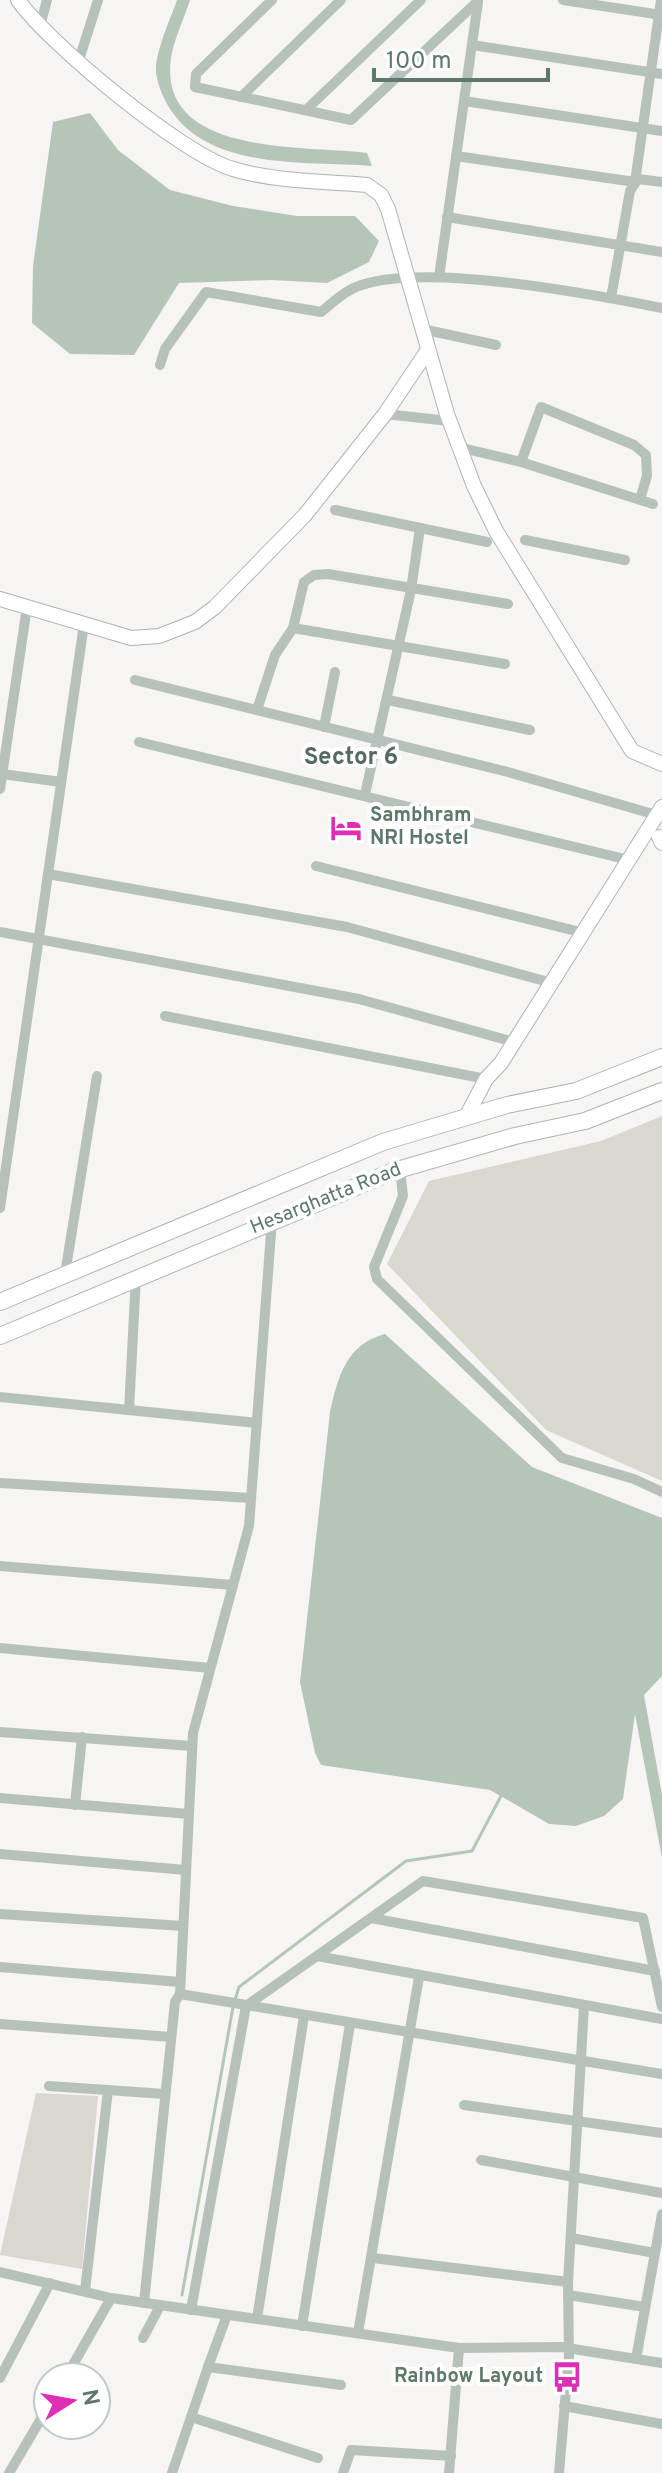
<svg xmlns="http://www.w3.org/2000/svg" width="662" height="2473" viewBox="0 0 662 2473" font-family="Overpass,sans-serif">
<style>
.green{fill:#dad7d1}
.water{fill:#b5c6b9}
.lines{fill:none;stroke-linecap:round;stroke-linejoin:round}
.stream{stroke:#b5c6b9;stroke-width:3}
.secondary-casing{stroke:#aab6af;stroke-width:16}
.primary-casing{stroke:#abb6b0;stroke-width:18}
.street{stroke:#b7c1bb;stroke-width:10}
.secondary{stroke:#fff;stroke-width:14}
.primary{stroke:#fff;stroke-width:16}
.labels{text-anchor:middle;dominant-baseline:central;stroke-width:8;stroke-linejoin:round;paint-order:stroke}
.poi-label{font-size:20px;font-weight:bold;fill:#5e786a;stroke:#fff;text-anchor:start}
.street-label{font-size:20px;fill:#5e786a;stroke:#fff}
.quarter-label{font-size:24px;font-weight:bold;fill:#556a5e;stroke:#fff}
</style>
<rect width="100%" height="100%" fill="#f7f4f4"/>
<g class="green">
<path d="M662,1116V1481L546,1430L387,1264L429,1181L601,1141Z"/>
<path d="M36,2093L98,2096L82,2269L0,2255Z"/>
</g>
<g class="water">
<path d="M177,0H190C184,19 174,39 171,58C157,158 308,145 367,153L372,166C305,161 201,172 165,100C160,90 155,76 156,65C159,43 170,20 177,0Z"/>
<path d="M90,113L118,150L170,190L233,206L297,216H355L379,241L369,262L327,283L272,280L179,283L134,355L70,354L32,323L33,266L53,122Z"/>
<path d="M385,1334L532,1467L662,1518V1676L644,1695L662,1795V1858L635,1714L623,1799L604,1816L576,1826L549,1824L490,1790L321,1765L315,1753L300,1682L330,1412C338,1377 346,1344 385,1334Z"/>
</g>
<g class="lines">
<g class="stream">
<path d="M235,2000L239,1987L406,1861L472,1851L501,1796"/>
<path d="M182,2295L233,2007"/>
</g>
<defs>
<g id="secondary">
<path d="M18,0C50,45 182,154 233,169C276,182 324,181 367,185L381,195L388,209L447,414L474,486L496,531L632,751L662,764"/>
<path d="M0,599L131,638L159,636L195,622L215,607L305,515L385,414L428,350"/>
<path d="M659,837L662,843"/>
<path d="M466,1117L486,1079L501,1063L662,807"/>
</g>
<g id="primary">
<path d="M0,1302L383,1142L507,1105L576,1091L662,1057"/>
<path d="M0,1336L394,1171L515,1136L585,1121L662,1091"/>
</g>
</defs>
<use href="#secondary" class="secondary-casing"/>
<use href="#primary" class="primary-casing"/>
<g class="street">
<path d="M272,0L196,74L195,87L351,120L478,1"/>
<path d="M563,0L662,15"/>
<path d="M40,26L47,0"/>
<path d="M472,45L662,74"/>
<path d="M79,60L98,0"/>
<path d="M241,97L341,0"/>
<path d="M464,101L662,131"/>
<path d="M306,110L421,0"/>
<path d="M456,156L635,182L661,0"/>
<path d="M447,217L662,252"/>
<path d="M439,277L478,2"/>
<path d="M611,298L630,191L638,179L662,182"/>
<path d="M422,329L496,345"/>
<path d="M160,365L165,349L206,292L321,312C331,304 343,292 356,287C419,261 592,294 662,308"/>
<path d="M385,414L449,421"/>
<path d="M458,447L521,462L541,407L634,445L646,455L647,476L640,499"/>
<path d="M521,462L653,504"/>
<path d="M335,510L487,542"/>
<path d="M525,540L625,560"/>
<path d="M293,628L304,582L314,575L328,574L508,604"/>
<path d="M135,680L508,772L653,814L655,818"/>
<path d="M388,700L530,730"/>
<path d="M257,710L275,655L293,628L505,664"/>
<path d="M324,727L335,672"/>
<path d="M139,742L629,860"/>
<path d="M2,774L61,782"/>
<path d="M0,789L27,607"/>
<path d="M365,794L411,590L420,528"/>
<path d="M316,866L584,933"/>
<path d="M48,874L347,927L552,983"/>
<path d="M0,932L359,999L514,1042"/>
<path d="M165,1016L486,1079"/>
<path d="M400,1169L403,1196L374,1267L377,1279L562,1458L634,1479L662,1492"/>
<path d="M0,1208L84,624"/>
<path d="M272,1220L249,1526L193,1733L180,1994L662,2074"/>
<path d="M65,1274L97,1076"/>
<path d="M0,1397L257,1423"/>
<path d="M129,1410L136,1277"/>
<path d="M0,1483L251,1498"/>
<path d="M0,1566L233,1585"/>
<path d="M0,1648L210,1668"/>
<path d="M0,1732L192,1746"/>
<path d="M0,1798L189,1814"/>
<path d="M75,1805L82,1737"/>
<path d="M0,1854L186,1870"/>
<path d="M0,1914L183,1926"/>
<path d="M371,1918L655,1971"/>
<path d="M317,1956L662,2019"/>
<path d="M0,1967L180,1982"/>
<path d="M0,2024L171,2037"/>
<path d="M49,2086L165,2094"/>
<path d="M464,2105L662,2133"/>
<path d="M481,2160L662,2193"/>
<path d="M571,2238L655,2253"/>
<path d="M373,2258L568,2282"/>
<path d="M0,2272L111,2298L459,2348L561,2347L662,2363"/>
<path d="M85,2291L108,2090"/>
<path d="M568,2295L645,2307"/>
<path d="M144,2303L175,2002L180,1994"/>
<path d="M191,2310L246,2006L423,1881L643,1918L662,2007"/>
<path d="M257,2319L304,2016"/>
<path d="M302,2326L350,2024"/>
<path d="M358,2333L419,1977"/>
<path d="M143,2338L160,2306"/>
<path d="M636,2359L662,2214"/>
<path d="M208,2367L227,2315"/>
<path d="M66,2377L111,2298"/>
<path d="M0,2378L50,2283"/>
<path d="M564,2406L662,2424"/>
<path d="M191,2417L318,2458"/>
<path d="M64,2425L78,2434"/>
<path d="M9,2473L48,2407"/>
<path d="M172,2473L208,2367L341,2385"/>
<path d="M343,2473L351,2450L451,2456"/>
<path d="M449,2473L459,2348"/>
<path d="M559,2473L569,2356L568,2282L584,2006"/>
</g>
<use href="#secondary" class="secondary"/>
<use href="#primary" class="primary"/>
</g>
<defs>
<symbol id="hotel-bare" viewBox="-9 -9 18 18"><path d="M-6-4.5h1.5V1H6V5H4.5V3h-9V5H-6ZM-4 0a1.8 1.8 0 1 1 3.6 0ZM.5 0V-2.5h3Q6-2.5 6 0Z" fill="#de2eb4" stroke="#fff" stroke-width="2.5" paint-order="stroke"/></symbol>
<symbol id="bus-bare" viewBox="-9 -9 18 18"><path d="M-5-6H5V4H4V6H2V4H-2V6H-4V4H-5ZM-3.5-4V0h7V-4ZM-3.5 1.2v1.5H-2V1.2ZM2 1.2v1.5H3.5V1.2Z" fill="#de2eb4" stroke="#fff" stroke-width="2.5" paint-order="stroke"/></symbol>
</defs>
<g fill-rule="evenodd">
<use href="#hotel-bare" x="324" y="806" width="44" height="44"/>
<use href="#bus-bare" x="545" y="2355" width="44" height="44"/>
</g>
<g class="labels">
<g class="poi-label">
<text x="370" y="816">Sambhram<tspan x="370" dy="23">NRI Hostel</tspan></text>
<text x="543" y="2377" text-anchor="end">Rainbow Layout</text>
</g>
<g class="street-label">
<text transform="translate(326 1199) rotate(-22)">Hesarghatta Road</text>
</g>
<g class="quarter-label">
<text x="351" y="758">Sector 6</text>
</g>
</g>
<g transform="translate(72 2401) rotate(79)"><circle r="38" fill="#ffffff" stroke="#bfc9c3" stroke-width="2"/>
<path d="M0-6L14 30L0 20L-14 30Z" fill="#de2eb4"/>
<text y="-12" font-size="22" font-weight="bold" text-anchor="middle" fill="#5e786a">N</text>
</g>
<path d="M374 68v12h174v-12" fill="none" stroke="#5e786a" stroke-width="4"/>
<text x="386" y="68" font-size="24" fill="#5e786a" stroke="#ffffff" stroke-width="6" paint-order="stroke">100 m</text>
</svg>
